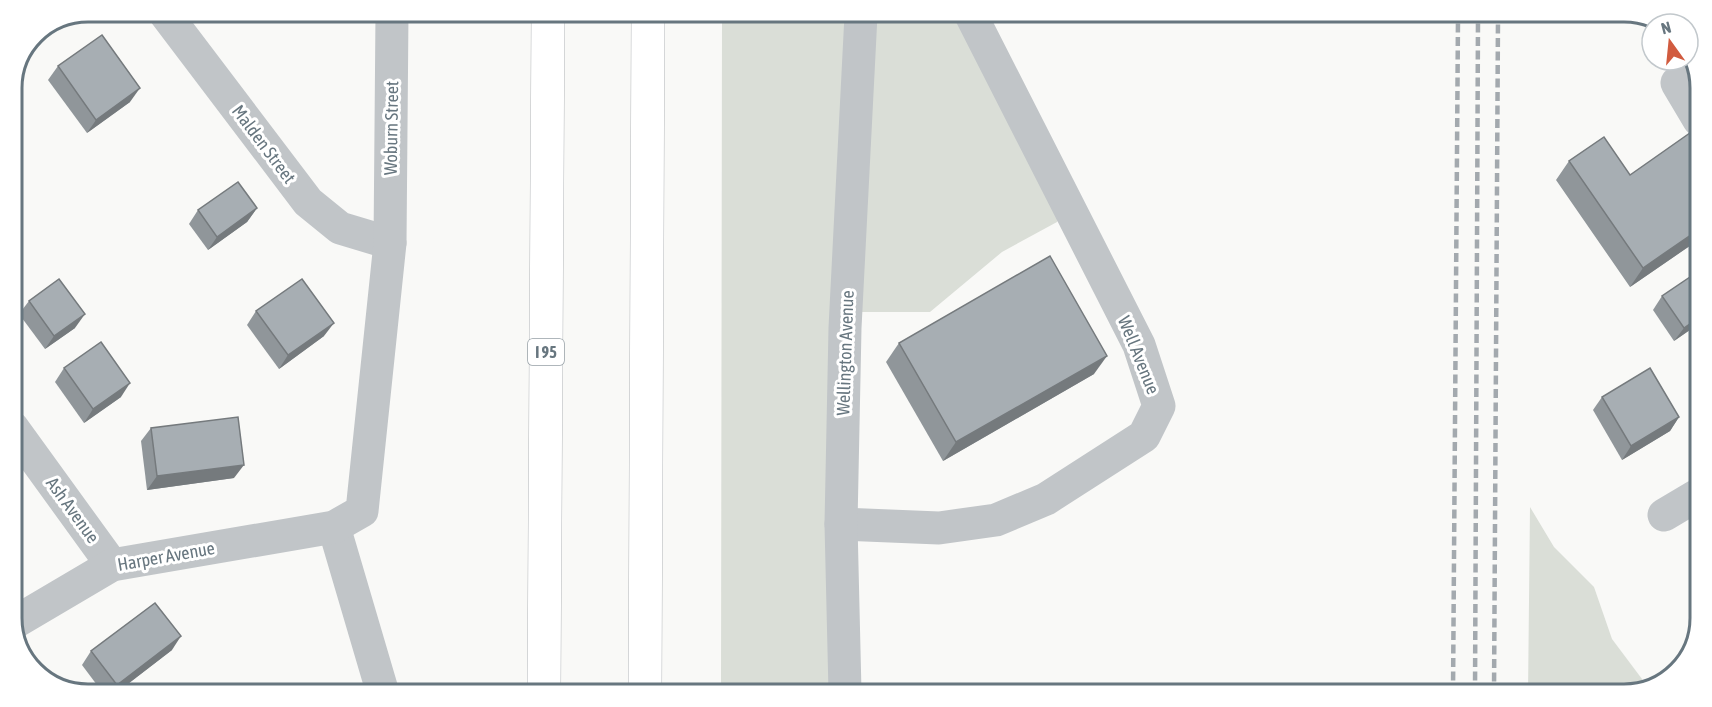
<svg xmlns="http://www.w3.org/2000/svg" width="1712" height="707" viewBox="0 0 1712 707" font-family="'Asap Condensed',sans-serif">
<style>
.green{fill:#daded7}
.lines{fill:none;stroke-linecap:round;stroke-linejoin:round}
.highway-casing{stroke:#b5b8bb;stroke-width:34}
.minor{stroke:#c1c5c8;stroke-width:33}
.highway{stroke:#fff;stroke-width:33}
.rail{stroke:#a3a9ae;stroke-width:4.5;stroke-dasharray:9 4.5;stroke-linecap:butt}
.wall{fill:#90969a}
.shaded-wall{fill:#757a7d}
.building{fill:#a7aeb3;stroke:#757a7d;stroke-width:1.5}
.labels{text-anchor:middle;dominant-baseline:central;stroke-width:6;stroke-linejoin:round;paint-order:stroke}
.shield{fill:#fff;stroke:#959fa5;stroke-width:1.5}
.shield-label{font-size:16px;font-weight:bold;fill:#67767f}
.street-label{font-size:18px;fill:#67767f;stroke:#fff}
.rim{fill:none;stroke:#67767f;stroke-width:3}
</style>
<rect width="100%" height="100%" fill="#f9f9f7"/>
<g class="green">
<path d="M722,14L965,15L1062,214L1057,222L1002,252L930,312H847L846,692H721Z"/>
<path d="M1530,507L1554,547L1594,587L1612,639L1648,687L1624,695H1528Z"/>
</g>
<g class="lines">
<defs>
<g id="highway">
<path d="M544,691L548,14"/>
<path d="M645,691L648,14"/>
</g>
</defs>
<use href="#highway" class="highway-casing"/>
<g class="minor">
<path d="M164,12L308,202L340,228L390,243"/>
<path d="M1695,70L1677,83L1699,120"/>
<path d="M12,427L112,565"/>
<path d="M1664,515L1696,496"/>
<path d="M841,524L939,528L996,520L1046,499L1144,436L1159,406L1139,345L971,15"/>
<path d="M334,527L382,690"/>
<path d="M12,624L112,565L334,527L362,511L390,243L392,13"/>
<path d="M845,692L841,524L845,328L861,15"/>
</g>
<use href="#highway" class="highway"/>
<g class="rail">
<path d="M1453,694L1458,17"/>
<path d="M1475,694L1478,17"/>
<path d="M1494,695L1498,17"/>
</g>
</g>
<g class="wall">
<path d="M209,12H224L214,19Z"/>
<path d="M58,66L130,102L87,133L48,80Z"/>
<path d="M1699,131L1698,250L1694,243L1630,287L1556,180L1569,161L1630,175Z"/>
<path d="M257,208L247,222L208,250L189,224L198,210Z"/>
<path d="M1662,296L1697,325L1674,341L1653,310Z"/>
<path d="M29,301L75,328L45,349L19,314Z"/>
<path d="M256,311L324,336L279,369L247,325Z"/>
<path d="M899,343L1094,374L943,461L886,362Z"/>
<path d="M64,368L121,397L84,423L55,382Z"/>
<path d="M1602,397L1679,417L1670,431L1622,460L1593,410Z"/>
<path d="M151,428L234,478L147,490L141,441Z"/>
<path d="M172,650L120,690L100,689L82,665L91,651Z"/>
</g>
<g class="shaded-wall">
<path d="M219,12H224L214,19Z"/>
<path d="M140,88L130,102L87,133L96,120Z"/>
<path d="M257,208L247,222L208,250L217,237Z"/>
<path d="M1698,230V237L1694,243L1630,287L1643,268Z"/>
<path d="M85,314L75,328L45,349L54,336Z"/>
<path d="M1698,318L1697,325L1674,341L1684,328Z"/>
<path d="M334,323L324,336L279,369L288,355Z"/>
<path d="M1107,356L1094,374L943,461L956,442Z"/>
<path d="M130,383L121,397L84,423L93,409Z"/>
<path d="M1679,417L1670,431L1622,460L1631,446Z"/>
<path d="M244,465L234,478L147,490L157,476Z"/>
<path d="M22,515L12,529V522Z"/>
<path d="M181,636L172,650L120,690L114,689L117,685Z"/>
</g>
<g class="building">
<path d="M102,35L140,88L96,120L58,66Z"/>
<path d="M1697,128L1699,131L1698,230L1643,268L1569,161L1604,137L1630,175Z"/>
<path d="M238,182L257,208L217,237L198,210Z"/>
<path d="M1050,256L1107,356L956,442L899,343Z"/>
<path d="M1693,275L1698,282V318L1684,328L1662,296Z"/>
<path d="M59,279L85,314L54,336L29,301Z"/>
<path d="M302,279L334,323L288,355L256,311Z"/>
<path d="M101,342L130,383L93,409L64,368Z"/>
<path d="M1650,368L1679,417L1631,446L1602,397Z"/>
<path d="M238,417L244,465L157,476L151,428Z"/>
<path d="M12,501L22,515L12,522Z"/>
<path d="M155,603L181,636L117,685L91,651Z"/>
</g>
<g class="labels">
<rect class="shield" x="528" y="339" width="36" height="26" rx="4.5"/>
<g class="shield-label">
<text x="546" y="352">I 95</text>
</g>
<g class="street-label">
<text transform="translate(391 128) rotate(-89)">Woburn Street</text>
<text transform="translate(264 144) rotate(53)">Malden Street</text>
<text transform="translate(845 353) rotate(-88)">Wellington Avenue</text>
<text transform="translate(1139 355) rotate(68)">Well Avenue</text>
<text transform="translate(73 510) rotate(54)">Ash Avenue</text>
<text transform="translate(166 556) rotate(-10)">Harper Avenue</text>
</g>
</g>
<path d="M0 0H1712V707H0ZM88 22H1624A66 66 0 0 1 1690 88V618A66 66 0 0 1 1624 684H88A66 66 0 0 1 22 618V88A66 66 0 0 1 88 22Z" fill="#fff" fill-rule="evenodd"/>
<path class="rim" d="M88 22H1624A66 66 0 0 1 1690 88V618A66 66 0 0 1 1624 684H88A66 66 0 0 1 22 618V88A66 66 0 0 1 88 22Z"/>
<g transform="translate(1670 42) rotate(345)"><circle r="28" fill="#ffffff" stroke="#c2c8cc" stroke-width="1.5"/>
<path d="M0-4.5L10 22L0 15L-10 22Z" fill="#d15b3f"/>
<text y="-9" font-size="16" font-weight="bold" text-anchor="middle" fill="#67767f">N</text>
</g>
</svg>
